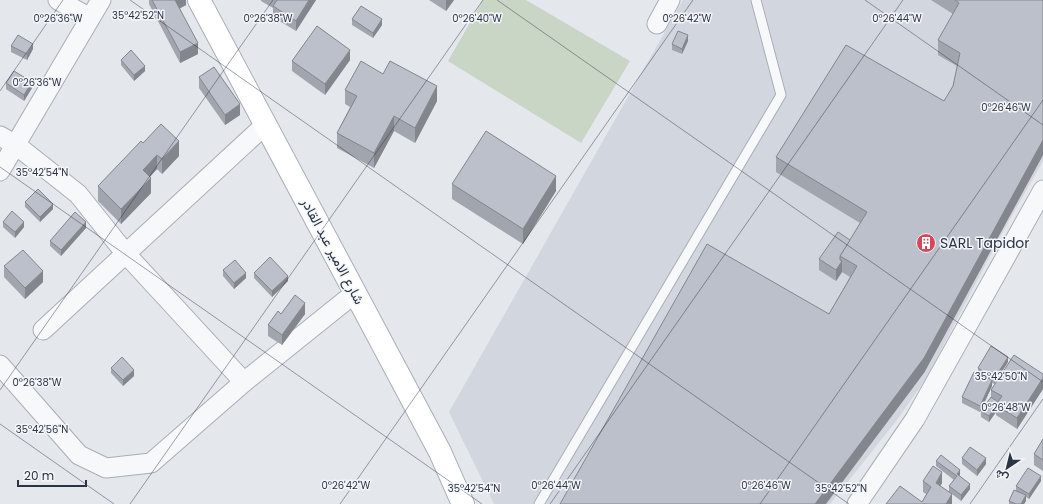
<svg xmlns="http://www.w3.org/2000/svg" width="1043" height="504" viewBox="0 0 1043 504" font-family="Poppins,Vazirmatn,sans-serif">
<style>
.built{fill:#d2d6de}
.grass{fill:#c9d6c5}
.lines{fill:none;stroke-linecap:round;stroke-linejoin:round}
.lane-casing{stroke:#a9aeb7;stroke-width:11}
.street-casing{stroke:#a9aeb7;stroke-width:21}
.secondary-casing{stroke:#a9aeb7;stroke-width:24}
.lane{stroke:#f7f8fa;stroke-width:9}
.street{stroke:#f7f8fa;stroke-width:19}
.secondary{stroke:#fff;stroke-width:22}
.wall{fill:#a1a5ae}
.shaded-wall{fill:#83868d}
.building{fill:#bbc0ca;stroke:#83868d}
.ticks{fill:none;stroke:#2b3445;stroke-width:1;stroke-opacity:0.45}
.labels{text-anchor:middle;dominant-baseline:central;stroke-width:3;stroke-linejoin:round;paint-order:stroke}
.poi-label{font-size:14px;fill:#2b3445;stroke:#f4f6f9;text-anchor:start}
.street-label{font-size:14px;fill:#2b3445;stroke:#f4f6f9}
.ticks-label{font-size:10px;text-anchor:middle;fill:#2b3445;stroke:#f4f6f9;stroke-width:3;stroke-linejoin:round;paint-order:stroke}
</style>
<rect width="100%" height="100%" fill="#e4e7ec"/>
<path class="built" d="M683,0H1043V161L1001,235L927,377L897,420L830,504H494L449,412Z"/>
<path class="grass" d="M483,0H526L630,61L581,143L448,61Z"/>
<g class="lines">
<defs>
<path id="lane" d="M539,504L781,95L756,0"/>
<g id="street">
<path d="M58,0L90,18"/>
<path d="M657,24L670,0"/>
<path d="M0,136L16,145L78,194L126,254L244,382"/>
<path d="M0,171L101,0"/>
<path d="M43,330L265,125"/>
<path d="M0,365L79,455L106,468L151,463L244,382L355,293"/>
<path d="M857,504L915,419L1043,190"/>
</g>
<path id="secondary" d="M199,0L440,452L463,504"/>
</defs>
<use href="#lane" class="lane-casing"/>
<use href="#street" class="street-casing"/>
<use href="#secondary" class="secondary-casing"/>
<use href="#lane" class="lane"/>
<use href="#street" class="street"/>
<use href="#secondary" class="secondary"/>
</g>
<g class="wall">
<path d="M149,0H186V5L180,8L198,54L180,63L149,4Z"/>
<path d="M261,0H316L296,31L273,17V8L261,1Z"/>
<path d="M429,0H454L446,11Z"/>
<path d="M931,0H1043V155L924,373L829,314L850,277L842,272L836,281L819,270V259L850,240L860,223L776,172V157L944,101L953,86L957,66L938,55V40L953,14Z"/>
<path d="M352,19L382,25L373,38L352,25Z"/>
<path d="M688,41L682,54L672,50V44Z"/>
<path d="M11,46L33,49L27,60L11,52Z"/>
<path d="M121,60L145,71L134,81L121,65Z"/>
<path d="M350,60L325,95L292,71V61Z"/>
<path d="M383,74L437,101L415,143L394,131L374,168L337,148V133L350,107L345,104V90Z"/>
<path d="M199,77L240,115L225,125L199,88Z"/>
<path d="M6,83L32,88L24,101L6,89Z"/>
<path d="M143,143L179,156L162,174L157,169L150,177L151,193L121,224L98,201V186Z"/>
<path d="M452,184L556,191L523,244L452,199Z"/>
<path d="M25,202L53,209L40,222L25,207Z"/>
<path d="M3,222L24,227L15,238L3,227Z"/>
<path d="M86,228L61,256L50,246V241Z"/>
<path d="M4,266L43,282L25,299L4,277Z"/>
<path d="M223,270L246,278L234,289L223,276Z"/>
<path d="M254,273L288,281L272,297L254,278Z"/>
<path d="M281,314H305L282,345L268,336V325Z"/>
<path d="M1008,362L994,384L992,383V386L980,412L962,403V397L978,373V368Z"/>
<path d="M111,368L134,376L123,386L111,373Z"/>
<path d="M1043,374V389L1017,429L996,415V412L989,422L981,417V411L991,397V390Z"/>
<path d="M1043,439V471L1034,465V454Z"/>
<path d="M962,458L986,464L977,476L962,464Z"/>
<path d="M936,461L960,475V476L970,489L961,501L952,494V504L922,502L926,494L923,492V481L942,483L940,486L949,492V486L954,480L936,466Z"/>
<path d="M1041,481L1029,499L1026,497V501L1024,504H1009V501L1016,491V486Z"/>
</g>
<g class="shaded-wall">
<path d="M175,0H186V5L175,11Z"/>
<path d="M309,0H316L296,31V21Z"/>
<path d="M446,0H454L446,11Z"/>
<path d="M382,19V25L373,38V33Z"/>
<path d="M688,35V41L682,54V49Z"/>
<path d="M198,43V54L180,63V52Z"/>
<path d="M33,44V49L27,60V54Z"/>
<path d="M350,50V60L325,95V84Z"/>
<path d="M145,66V71L134,81V75Z"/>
<path d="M32,82V88L24,101V95Z"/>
<path d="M437,86V101L415,143V128Z"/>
<path d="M240,104V115L225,125V115Z"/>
<path d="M394,116V131L374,168V153Z"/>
<path d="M1043,140V155L924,373L826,504H815Z"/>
<path d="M179,141V156L162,174V159Z"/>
<path d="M157,155V169L143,184V170Z"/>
<path d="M556,176V191L523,244V229Z"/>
<path d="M151,178V193L121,224V209Z"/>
<path d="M53,204V209L40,222V217Z"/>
<path d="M24,222V227L15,238V232Z"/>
<path d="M86,222V228L61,256V250Z"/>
<path d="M842,261V272L836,281V270Z"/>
<path d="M43,271V282L25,299V288Z"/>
<path d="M246,273V278L234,289V283Z"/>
<path d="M288,276V281L272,297V291Z"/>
<path d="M305,303V314L282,345V335Z"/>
<path d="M1008,357V362L994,384V379Z"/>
<path d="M134,370V376L123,386V380Z"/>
<path d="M1043,378V389L1017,429V418Z"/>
<path d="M992,380V386L980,412V406Z"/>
<path d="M996,406V412L989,422V416Z"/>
<path d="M986,458V464L977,476V470Z"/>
<path d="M960,470V475L957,479V474Z"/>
<path d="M942,472V483L936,494V483Z"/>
<path d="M1041,476V481L1029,499V494Z"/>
<path d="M970,484V489L961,501V495Z"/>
<path d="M952,494V504H946Z"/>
<path d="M1026,495V501L1024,504H1021Z"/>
</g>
<g class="building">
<path d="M152,0H175L198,43L180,52Z"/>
<path d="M277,0H309L296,21L273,6Z"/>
<path d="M955,0H1043V140L924,358L815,504H560L707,244L829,314L857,266L840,256L867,212L776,157L846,45L944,101L953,86L960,53L938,40L959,3Z"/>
<path d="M361,6L382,19L373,33L352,19Z"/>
<path d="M317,26L350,50L325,84L292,61Z"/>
<path d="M678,31L688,35L682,49L672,44Z"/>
<path d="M18,35L33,44L27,54L11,46Z"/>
<path d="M131,50L145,66L134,75L121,60Z"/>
<path d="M361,61L383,74L390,61L437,86L415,128L394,116L374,153L337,133L357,96L345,90Z"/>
<path d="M214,67L240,104L225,115L199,77Z"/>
<path d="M14,71L32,82L24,95L6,83Z"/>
<path d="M161,124L179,141L162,159L157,155L143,170L151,178L121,209L98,186L141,141L143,143Z"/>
<path d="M486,131L556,176L523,229L452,184Z"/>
<path d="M38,189L53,204L40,217L25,202Z"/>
<path d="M12,211L24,222L15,232L3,222Z"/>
<path d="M75,212L86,222L61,250L50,241Z"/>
<path d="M838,232L850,240L840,256V260L842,261L836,270L819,259Z"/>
<path d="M23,250L43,271L25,288L4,266Z"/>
<path d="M270,257L288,276L272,291L254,273Z"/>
<path d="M235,260L246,273L234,283L223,270Z"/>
<path d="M295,295L305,303L282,335L268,325L278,311L281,314Z"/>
<path d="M991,346L1008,357L994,379L978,368Z"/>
<path d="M1014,355L1043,374V378L1017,418L996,405L1002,396L991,390Z"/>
<path d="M122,357L134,370L123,380L111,368Z"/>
<path d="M974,372L992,380L980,406L962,397Z"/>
<path d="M991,397L998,402L996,405V406L989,416L981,411Z"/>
<path d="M1043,439V460L1034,454Z"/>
<path d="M970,447L986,458L977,470L962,458Z"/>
<path d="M941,455L960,470L957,474L970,484L961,495L949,486L957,476L936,461Z"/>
<path d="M933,466L942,472L936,483L952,494L946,504H925L924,503L925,504H886L900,486L922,502L931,487L923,481Z"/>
<path d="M1028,468L1041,476L1029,494L1016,486Z"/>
<path d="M1014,490L1026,495L1021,504H1016L1009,501Z"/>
</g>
<path class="ticks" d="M130,0L849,504M497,0L1043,382M865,0L1043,125M0,91L63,0M0,167L482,504M0,390L273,0M0,424L114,504M130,504L483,0M340,504L693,0M550,504L903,0M760,504L1043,100M970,504L1043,399"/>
<defs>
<symbol id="building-disc" viewBox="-11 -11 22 22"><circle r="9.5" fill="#d1495b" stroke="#f4f6f9"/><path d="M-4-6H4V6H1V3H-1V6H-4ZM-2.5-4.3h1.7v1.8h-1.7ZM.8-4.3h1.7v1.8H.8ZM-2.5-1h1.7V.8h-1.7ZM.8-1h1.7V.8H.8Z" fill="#fff"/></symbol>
</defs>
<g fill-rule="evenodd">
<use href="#building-disc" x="915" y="232" width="22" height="22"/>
</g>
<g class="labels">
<g class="poi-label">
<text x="940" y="243">SARL Tapidor</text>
</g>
<g class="street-label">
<text transform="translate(333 251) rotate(62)">شارع الامير عبد القادر</text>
</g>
</g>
<g class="ticks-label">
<text x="138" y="19">35°42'52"N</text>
<text x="58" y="22">0°26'36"W</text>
<text x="268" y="22">0°26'38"W</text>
<text x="477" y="22">0°26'40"W</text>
<text x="687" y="22">0°26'42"W</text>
<text x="897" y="22">0°26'44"W</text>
<text x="37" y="86">0°26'36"W</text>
<text x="1006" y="111">0°26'46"W</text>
<text x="42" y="176">35°42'54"N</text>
<text x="1001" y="380">35°42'50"N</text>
<text x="37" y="386">0°26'38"W</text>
<text x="1006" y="411">0°26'48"W</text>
<text x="42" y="433">35°42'56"N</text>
<text x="346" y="489">0°26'42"W</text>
<text x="556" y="489">0°26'44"W</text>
<text x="766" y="489">0°26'46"W</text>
<text x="474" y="492">35°42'54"N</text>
<text x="841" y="492">35°42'52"N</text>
</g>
<g transform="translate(1007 468) rotate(215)" stroke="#f4f6f9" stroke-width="3" paint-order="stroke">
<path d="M0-3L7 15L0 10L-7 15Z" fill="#2b3445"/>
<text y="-6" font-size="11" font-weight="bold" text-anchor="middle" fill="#2b3445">ش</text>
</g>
<path d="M18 480v6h68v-6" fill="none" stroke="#2b3445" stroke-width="2"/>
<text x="24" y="480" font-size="12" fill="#2b3445" stroke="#f4f6f9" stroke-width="3" paint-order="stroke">20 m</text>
</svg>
